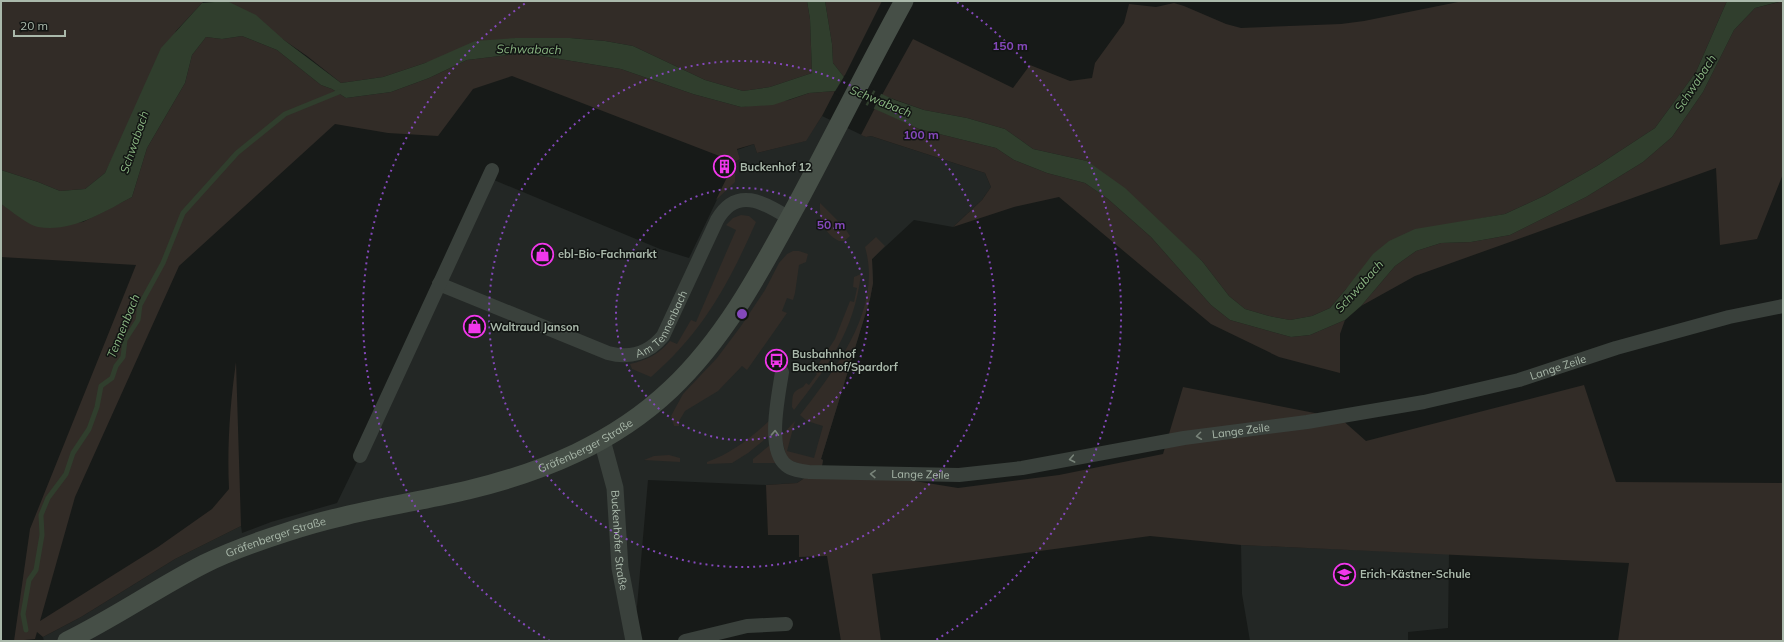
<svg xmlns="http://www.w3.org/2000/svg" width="1784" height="642" viewBox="0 0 1784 642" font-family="Mulish,sans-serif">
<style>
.built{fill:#232725}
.green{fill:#322c27}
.water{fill:#303e2d}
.pier{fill:#171a18}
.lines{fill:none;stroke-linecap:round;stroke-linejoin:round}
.stream{stroke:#303e2d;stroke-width:5}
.minor{stroke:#3a413c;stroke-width:14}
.tertiary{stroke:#3a413c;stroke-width:17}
.secondary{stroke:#464f47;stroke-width:19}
.oneway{stroke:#788379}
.ring{fill:none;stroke:#8448bb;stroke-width:2;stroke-dasharray:2 4}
.labels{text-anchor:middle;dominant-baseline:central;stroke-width:3;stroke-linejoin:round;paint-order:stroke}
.poi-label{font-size:11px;font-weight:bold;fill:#aab9ab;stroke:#121513;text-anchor:start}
.street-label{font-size:11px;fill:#aab9ab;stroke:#121513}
.water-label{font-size:12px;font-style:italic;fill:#89b481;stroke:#121513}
.centre{fill:#8448bb;stroke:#121513;stroke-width:2}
.ring-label{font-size:12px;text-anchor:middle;font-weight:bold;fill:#8448bb;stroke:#121513;stroke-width:3;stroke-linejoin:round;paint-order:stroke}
</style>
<rect width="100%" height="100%" fill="#171a18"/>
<g class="built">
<path d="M822,116L866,137L871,136L985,173L991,187L982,200L953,227L914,220L872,259L873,283L870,299L821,459L823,460L822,466L797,483L766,485L648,480L634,641H44L43,637L81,617L175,559L241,526L242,533L271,522L337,503L494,180L660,249L689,258L735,162L740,159L737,150L754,144L757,153L805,141Z"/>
<path d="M1241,545L1449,554L1448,628L1408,632V641H1250L1242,594Z"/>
</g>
<g class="green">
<path d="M1,1H204L176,31L105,173L85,189L60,191L38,182L1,170Z"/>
<path d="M227,1H807L810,19L812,73L770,87L743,91L705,80L633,46L605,41L570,38H516L425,63L383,77L341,83L307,56Z"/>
<path d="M825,1H882L844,77L833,63L832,44Z"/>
<path d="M1463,1H1727L1696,72L1655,128L1597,166L1546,195L1505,214L1450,224L1346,289L1330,308L1312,316L1290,320L1269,316L1245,309L1229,296L1202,261L1087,161L1033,149L1005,129L967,118L924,110L882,95L913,39L1013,88L1030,65L1070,81L1092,78L1095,63L1124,23L1129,4L1156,7L1174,3L1184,6L1226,24L1241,28L1341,24L1364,21Z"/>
<path d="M1783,1V174L1757,239L1720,245L1716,168L1415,276L1361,306L1395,266L1416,251L1441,243L1471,242L1510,235L1586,197L1643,162L1672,137L1703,92L1734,30L1755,8Z"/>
<path d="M242,36L277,50L321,85L332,89L346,98L391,92L429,78L467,60L523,53L621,69L693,94L741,107L789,100L809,93L835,91L822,116L806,141L757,153L754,144L737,149L740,159L735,162L512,76L473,89L438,136L388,133L335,124L179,266L75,497L40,621L158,547L212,509L229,489C227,446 230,405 236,362L241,526L175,559L81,617L43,637L37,632L35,639L14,641L30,529L136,265L1,257V204L37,226L83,222L132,197L147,148L185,83L192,55L206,37L222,39Z"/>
<path d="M875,108L919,129L996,148L1014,160L1047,173L1085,183L1108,199L1151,237L1211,305L1230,320L1291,337L1310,335L1345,320L1340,334V373L1279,357L1211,324L1059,197L1014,207L953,227L982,200L991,187L985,173L871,136L866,137L861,135Z"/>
<path d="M730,171H732L735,174V182L716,200Z"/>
<path d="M820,203L844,227L850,236L844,241H839C824,234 819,219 820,203Z"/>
<path d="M741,215L749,216L756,222C729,283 703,332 651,377L632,369L630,364C647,360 659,354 670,341L677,344L691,320L696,322L736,230L726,225L733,218Z"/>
<path d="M876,237L885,246L872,259L873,283L870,299L821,459L823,460L822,466L958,488L1059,475L1163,454L1183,387L1340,418L1366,441L1584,385L1616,482L1783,483V641H1618L1629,563L1241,545L1150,536L872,574L881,641H841L827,556L799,557V535H768L766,485L797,483L821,467L803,465L787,459L781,436L795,421L787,451L814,458L823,426L807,421L800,415C835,370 883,309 865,247Z"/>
<path d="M793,251H799L808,254L806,262L799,265L795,293L793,300L787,298L782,311L787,313L747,370L742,366L718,391L685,411L679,421V426H674L671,416L683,394L717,358L741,326L765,290L779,263L787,254Z"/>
<path d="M861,274C854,332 828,366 794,410L792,407C793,395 791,392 803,387L806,383L809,385L817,374L814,371L835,339L850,301L854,302L857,288L853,287L854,277Z"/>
<path d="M771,419L770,435L748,453L732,463L707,464V462C732,453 752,437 771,419Z"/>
<path d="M770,445L777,463H753V459Z"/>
<path d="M669,455L680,458V462L644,460L654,456Z"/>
</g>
<path class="water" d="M227,1L256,15L284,40L341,83L383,77L425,63L475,41L516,38H570L605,41L633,46L705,80L743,91L770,87L812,73L810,19L807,1H825L832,44L833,63L844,77L895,100L924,110L967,118L1005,129L1033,149L1087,161L1125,188L1202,261L1229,296L1245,309L1269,316L1290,320L1312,316L1330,308L1346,289L1373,254L1389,241L1415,229L1505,214L1546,195L1597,166L1655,128L1696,72L1727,1H1782L1755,8L1734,30L1703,92L1672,137L1643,162L1586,197L1510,235L1471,242L1441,243L1416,251L1395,266L1361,306L1345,320L1310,335L1291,337L1230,320L1211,305L1151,237L1108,199L1085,183L1047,173L1014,160L996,148L919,129L835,91L809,93L773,105L741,107L693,94L621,69L523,53L467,60L429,78L391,92L346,98L332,89L321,85L277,50L242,36L222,39L206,37L192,55L185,83L147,148L132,197C104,212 71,233 38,227C28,225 10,210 1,204V170L38,182L60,191L85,189L105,173L161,48L202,3Z"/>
<g class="pier">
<path d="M845,75L874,89L865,106L834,93Z"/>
<path d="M876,90L882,92L873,110L867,107Z"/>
</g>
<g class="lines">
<path class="stream" d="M26,630L23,614L29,580L36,570L42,535L41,515L48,498L66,474L73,453L89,429L97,407L101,386L112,378L116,366L123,357L125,340L138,320L140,305L163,263L183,213L237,153L285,114L339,92"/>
<g class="minor">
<path id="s1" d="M439,284L608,353C630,359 649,353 663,336L717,220C736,186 764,202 789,218"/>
<path id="s2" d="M782,372C779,394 766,449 786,465C792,470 801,471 809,472L959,475L1022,468L1184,438L1307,422L1424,402L1519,380L1616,348L1729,317L1783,306"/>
<path d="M360,456L492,170"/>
<path d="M685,641L747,626L786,624"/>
</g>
<path class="tertiary" id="s3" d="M602,440L615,488L620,568L634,641"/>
<path class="secondary" id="s4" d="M67,641C114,618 157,588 204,564C230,551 259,541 287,532C346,512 408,504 468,490C543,472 614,443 671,389C726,337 761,270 797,204C833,137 867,68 904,1"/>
</g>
<defs><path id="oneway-chevron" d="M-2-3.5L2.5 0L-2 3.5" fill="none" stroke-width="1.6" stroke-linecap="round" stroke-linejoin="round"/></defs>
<g class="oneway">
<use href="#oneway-chevron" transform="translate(775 433) rotate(-88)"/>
<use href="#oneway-chevron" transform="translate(1199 436) rotate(173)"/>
<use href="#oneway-chevron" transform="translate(1072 459) rotate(169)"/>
<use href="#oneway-chevron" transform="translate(873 474) rotate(-178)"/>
</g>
<g class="ring">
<circle cx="742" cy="314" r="126"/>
<circle cx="742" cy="314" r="253"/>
<path d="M550 641A379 379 0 0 1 527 2M957 2A379 379 0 0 1 934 641"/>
</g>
<defs>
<symbol id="building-ring" viewBox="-11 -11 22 22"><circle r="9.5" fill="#121513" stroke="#f137eb" stroke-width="1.5"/><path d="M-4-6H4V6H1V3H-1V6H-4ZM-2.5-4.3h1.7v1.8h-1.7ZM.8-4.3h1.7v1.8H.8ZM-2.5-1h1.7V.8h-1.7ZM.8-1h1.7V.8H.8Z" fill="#f137eb"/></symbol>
<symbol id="shop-ring" viewBox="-11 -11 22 22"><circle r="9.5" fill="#121513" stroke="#f137eb" stroke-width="1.5"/><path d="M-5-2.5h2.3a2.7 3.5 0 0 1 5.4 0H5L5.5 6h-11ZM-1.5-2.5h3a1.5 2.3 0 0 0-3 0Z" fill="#f137eb"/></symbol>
<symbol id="bus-ring" viewBox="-11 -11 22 22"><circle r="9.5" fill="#121513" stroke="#f137eb" stroke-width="1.5"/><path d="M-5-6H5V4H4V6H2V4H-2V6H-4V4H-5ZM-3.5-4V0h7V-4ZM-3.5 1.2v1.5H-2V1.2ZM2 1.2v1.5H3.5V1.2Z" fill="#f137eb"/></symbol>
<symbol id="school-ring" viewBox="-11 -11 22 22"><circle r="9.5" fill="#121513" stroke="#f137eb" stroke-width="1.5"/><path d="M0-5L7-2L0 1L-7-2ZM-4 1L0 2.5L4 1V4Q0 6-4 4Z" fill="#f137eb"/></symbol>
</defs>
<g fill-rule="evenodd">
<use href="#building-ring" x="712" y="154" width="25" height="25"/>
<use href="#shop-ring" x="530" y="242" width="25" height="25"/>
<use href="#shop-ring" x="462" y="314" width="25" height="25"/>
<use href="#bus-ring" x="764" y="348" width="25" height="25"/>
<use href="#school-ring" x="1332" y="562" width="25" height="25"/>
</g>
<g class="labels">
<g class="poi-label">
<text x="740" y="167">Buckenhof 12</text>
<text x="558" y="254">ebl-Bio-Fachmarkt</text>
<text x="490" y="327">Waltraud Janson</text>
<text x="792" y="354">Busbahnhof<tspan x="792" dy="13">Buckenhof/Spardorf</tspan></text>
<text x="1360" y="574">Erich-Kästner-Schule</text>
</g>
<g class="street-label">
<text stroke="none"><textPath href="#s1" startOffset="252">Am Tennenbach</textPath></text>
<text stroke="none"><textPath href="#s2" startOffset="880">Lange Zeile</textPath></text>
<text stroke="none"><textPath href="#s2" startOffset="556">Lange Zeile</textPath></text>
<text stroke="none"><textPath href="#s4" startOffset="558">Gräfenberger Straße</textPath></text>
<text stroke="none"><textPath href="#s2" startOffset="232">Lange Zeile</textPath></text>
<text stroke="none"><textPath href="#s4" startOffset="234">Gräfenberger Straße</textPath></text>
<text stroke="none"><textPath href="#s3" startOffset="102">Buckenhofer Straße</textPath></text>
</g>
<g class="water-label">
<text transform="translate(529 49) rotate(1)">Schwabach</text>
<text transform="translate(1695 83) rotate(-57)">Schwabach</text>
<text transform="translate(881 101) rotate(22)">Schwabach</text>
<text transform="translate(134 142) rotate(-71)">Schwabach</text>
<text transform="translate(1359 286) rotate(-48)">Schwabach</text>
<text transform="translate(123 326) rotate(-68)">Tennenbach</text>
</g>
</g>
<circle cx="742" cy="314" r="6" class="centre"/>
<g class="ring-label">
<text x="1010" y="50">150 m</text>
<text x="921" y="139">100 m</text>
<text x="831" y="229">50 m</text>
</g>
<rect width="1784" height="642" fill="none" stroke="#aab9ab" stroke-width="4"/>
<path d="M14 30v6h51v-6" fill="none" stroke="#aab9ab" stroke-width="2"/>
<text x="20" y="30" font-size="12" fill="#aab9ab" stroke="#121513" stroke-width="3" paint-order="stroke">20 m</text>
</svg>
